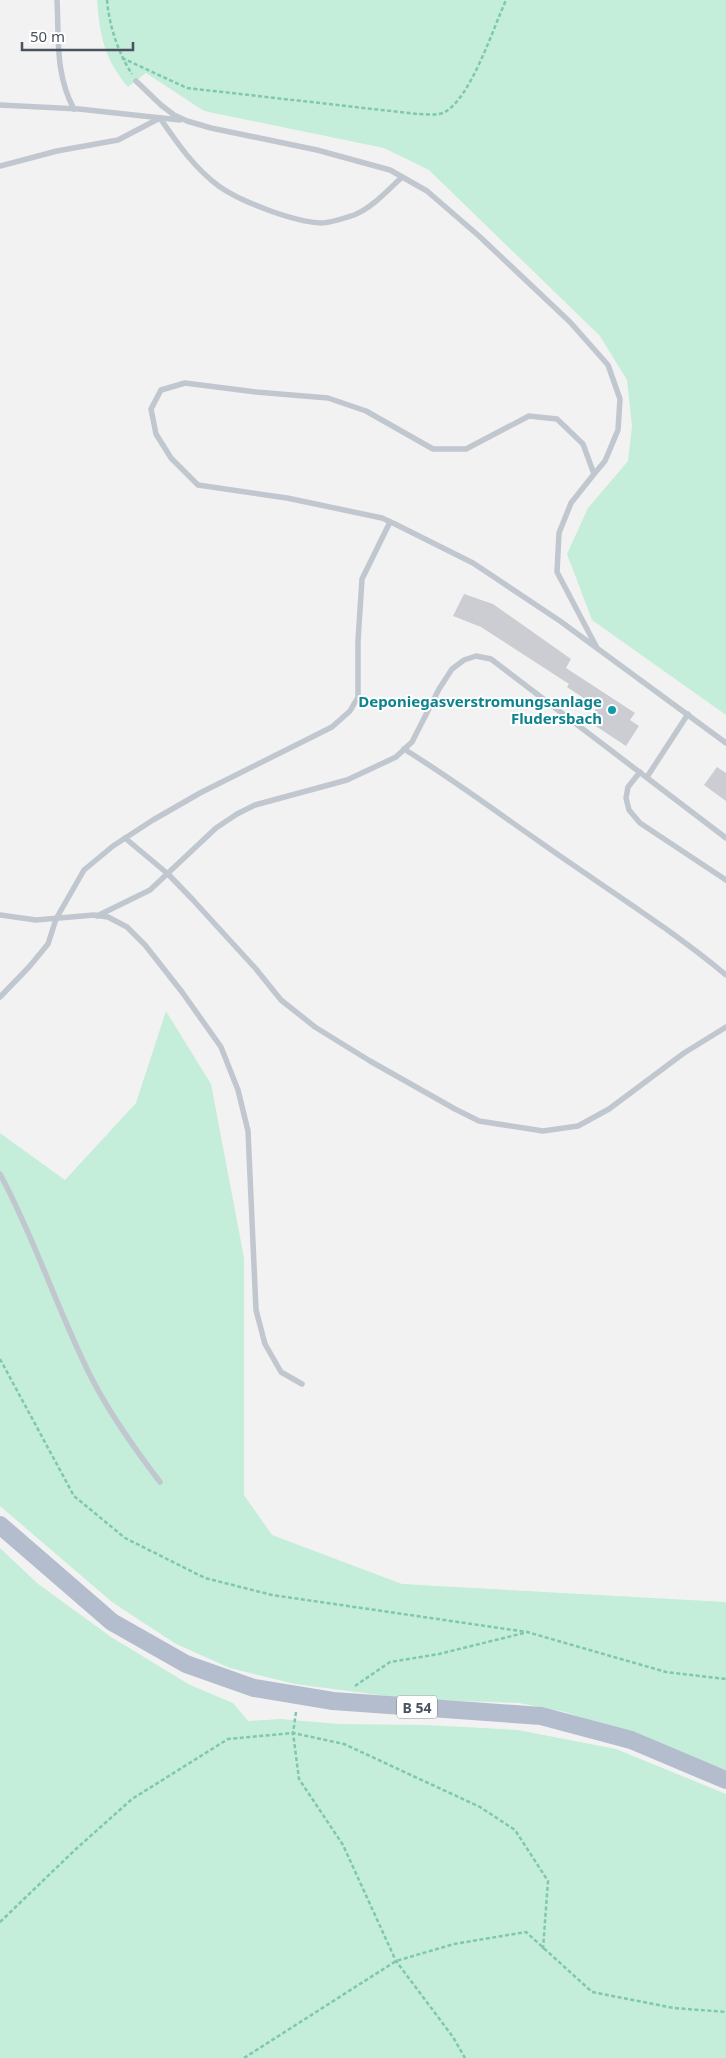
<svg xmlns="http://www.w3.org/2000/svg" width="726" height="2058" viewBox="0 0 726 2058" font-family="'Noto Sans',sans-serif">
<style>
.green{fill:#c4edda}
.building{fill:#cccdd3}
.lines{fill:none;stroke-linecap:round;stroke-linejoin:round}
.path{stroke:#7fc8af;stroke-width:2.5;stroke-dasharray:4 2.5;stroke-linecap:butt}
.lane{stroke:#c0c7cf;stroke-width:5.5}
.primary{stroke:#b4bdcd;stroke-width:18}
.culture-dot{fill:#0f9aa8;stroke:#fff;stroke-width:2}
.labels{text-anchor:middle;dominant-baseline:central;stroke-width:4;stroke-linejoin:round;paint-order:stroke}
.shield{fill:#fff;stroke:#80868e;stroke-width:1}
.shield-label{font-size:14px;font-weight:bold;fill:#4a525e}
.culture-label{font-size:15px;font-weight:bold;fill:#0d838f;stroke:#fff;text-anchor:end}
</style>
<rect width="100%" height="100%" fill="#f3f2f2"/>
<g class="green">
<path d="M97,0H726V715L592,620L567,554L588,508L628,461L632,426L627,380L600,336L429,170L384,148L204,111L146,73L128,87C104,58 100,37 97,0Z"/>
<path d="M166,1011L211,1084L244,1258V1495L272,1535L402,1584L726,1602V1770L676,1750L565,1712L519,1703L410,1699L295,1684L230,1668L176,1644L112,1602L0,1506V1133L65,1180L136,1103Z"/>
<path d="M0,1548L37,1583L111,1637L190,1685L233,1703L248,1721L280,1719L339,1724L427,1725L518,1730L616,1749L726,1794V2058H0Z"/>
</g>
<g class="building">
<path d="M464,594L493,604L571,659L566,668L635,713L630,720L639,726L626,746L588,721L597,707L567,687L569,684L481,627L453,616Z"/>
<path d="M717,767L726,773V801L704,785Z"/>
</g>
<g class="lines">
<g class="path">
<path d="M107,0C109,25 118,53 132,74"/>
<path d="M122,58L187,88L417,114C425,114 438,116 445,112C471,97 493,29 506,0"/>
<path d="M0,1359L74,1496L125,1538L205,1578L272,1595L527,1632L666,1672L726,1679"/>
<path d="M355,1686L390,1662L439,1654L524,1633"/>
<path d="M296,1712L293,1733L299,1779L343,1845L396,1961L453,2037L465,2058"/>
<path d="M0,1922L76,1849L132,1799L228,1739L293,1733L344,1744L480,1807L515,1830L548,1881L543,1949"/>
<path d="M244,2058L396,1961L454,1944L526,1932L592,1992L674,2008L726,2012"/>
</g>
<g class="lane">
<path d="M57,0C59,37 55,75 74,109"/>
<path d="M136,81L161,105L174,115L187,121L211,128L317,150L390,170L427,191L479,236L570,322L608,365L620,399L618,430L605,461L594,474"/>
<path d="M0,105L79,109L180,120"/>
<path d="M0,166L57,151L118,140L160,118C177,143 195,169 220,187C242,202 294,222 321,223C330,223 345,218 354,215C372,208 388,190 402,177"/>
<path d="M597,648L557,572L559,533L571,503L594,474L583,444L557,419L529,416L466,449H433L366,411L328,398L256,392L185,383L161,390L151,409L156,434L171,458L198,485L287,498L382,518L395,524L473,563L560,621L726,743"/>
<path d="M404,749C451,778 494,810 540,842C602,886 667,926 726,975"/>
<path d="M640,772L628,787L626,798L629,810L640,823L726,880"/>
<path d="M647,777L688,714"/>
<path d="M125,838L168,874L193,900L256,969L281,1000L315,1027L370,1061L455,1109L479,1121L543,1131L578,1126L609,1109L684,1053L726,1027"/>
<path d="M0,915L36,920L94,915L108,917L127,927L145,945L182,992L221,1047L238,1090L248,1131L256,1310L265,1344L281,1372L302,1384"/>
<path d="M97,916L150,890L216,828L237,814L255,805L347,780L396,757L412,742L439,689L452,669L464,660L476,656L491,659L726,838"/>
<path d="M0,997L29,967L48,944L56,919L84,870L113,846L153,820L200,793L332,727L350,711L358,697V641L362,579L390,522"/>
<path d="M0,1174C35,1239 57,1309 90,1375C109,1413 134,1448 160,1482"/>
</g>
<path class="primary" d="M0,1525L112,1622L186,1664L254,1688L333,1701L541,1716L631,1740L726,1780"/>
</g>
<circle class="culture-dot" cx="612" cy="710" r="5"/>
<g class="labels">
<rect class="shield" x="397" y="1695.5" width="40" height="23" rx="4"/>
<g class="shield-label">
<text x="417" y="1707">B 54</text>
</g>
<g class="culture-label">
<text x="602" y="701">Deponiegasverstromungsanlage<tspan x="602" dy="17">Fludersbach</tspan></text>
</g>
</g>
<path d="M22 42v8h111v-8" fill="none" stroke="#4a525e" stroke-width="2.5"/>
<text x="30" y="42" font-size="15" fill="#4a525e" stroke="#ffffff" stroke-width="4" paint-order="stroke">50 m</text>
</svg>
